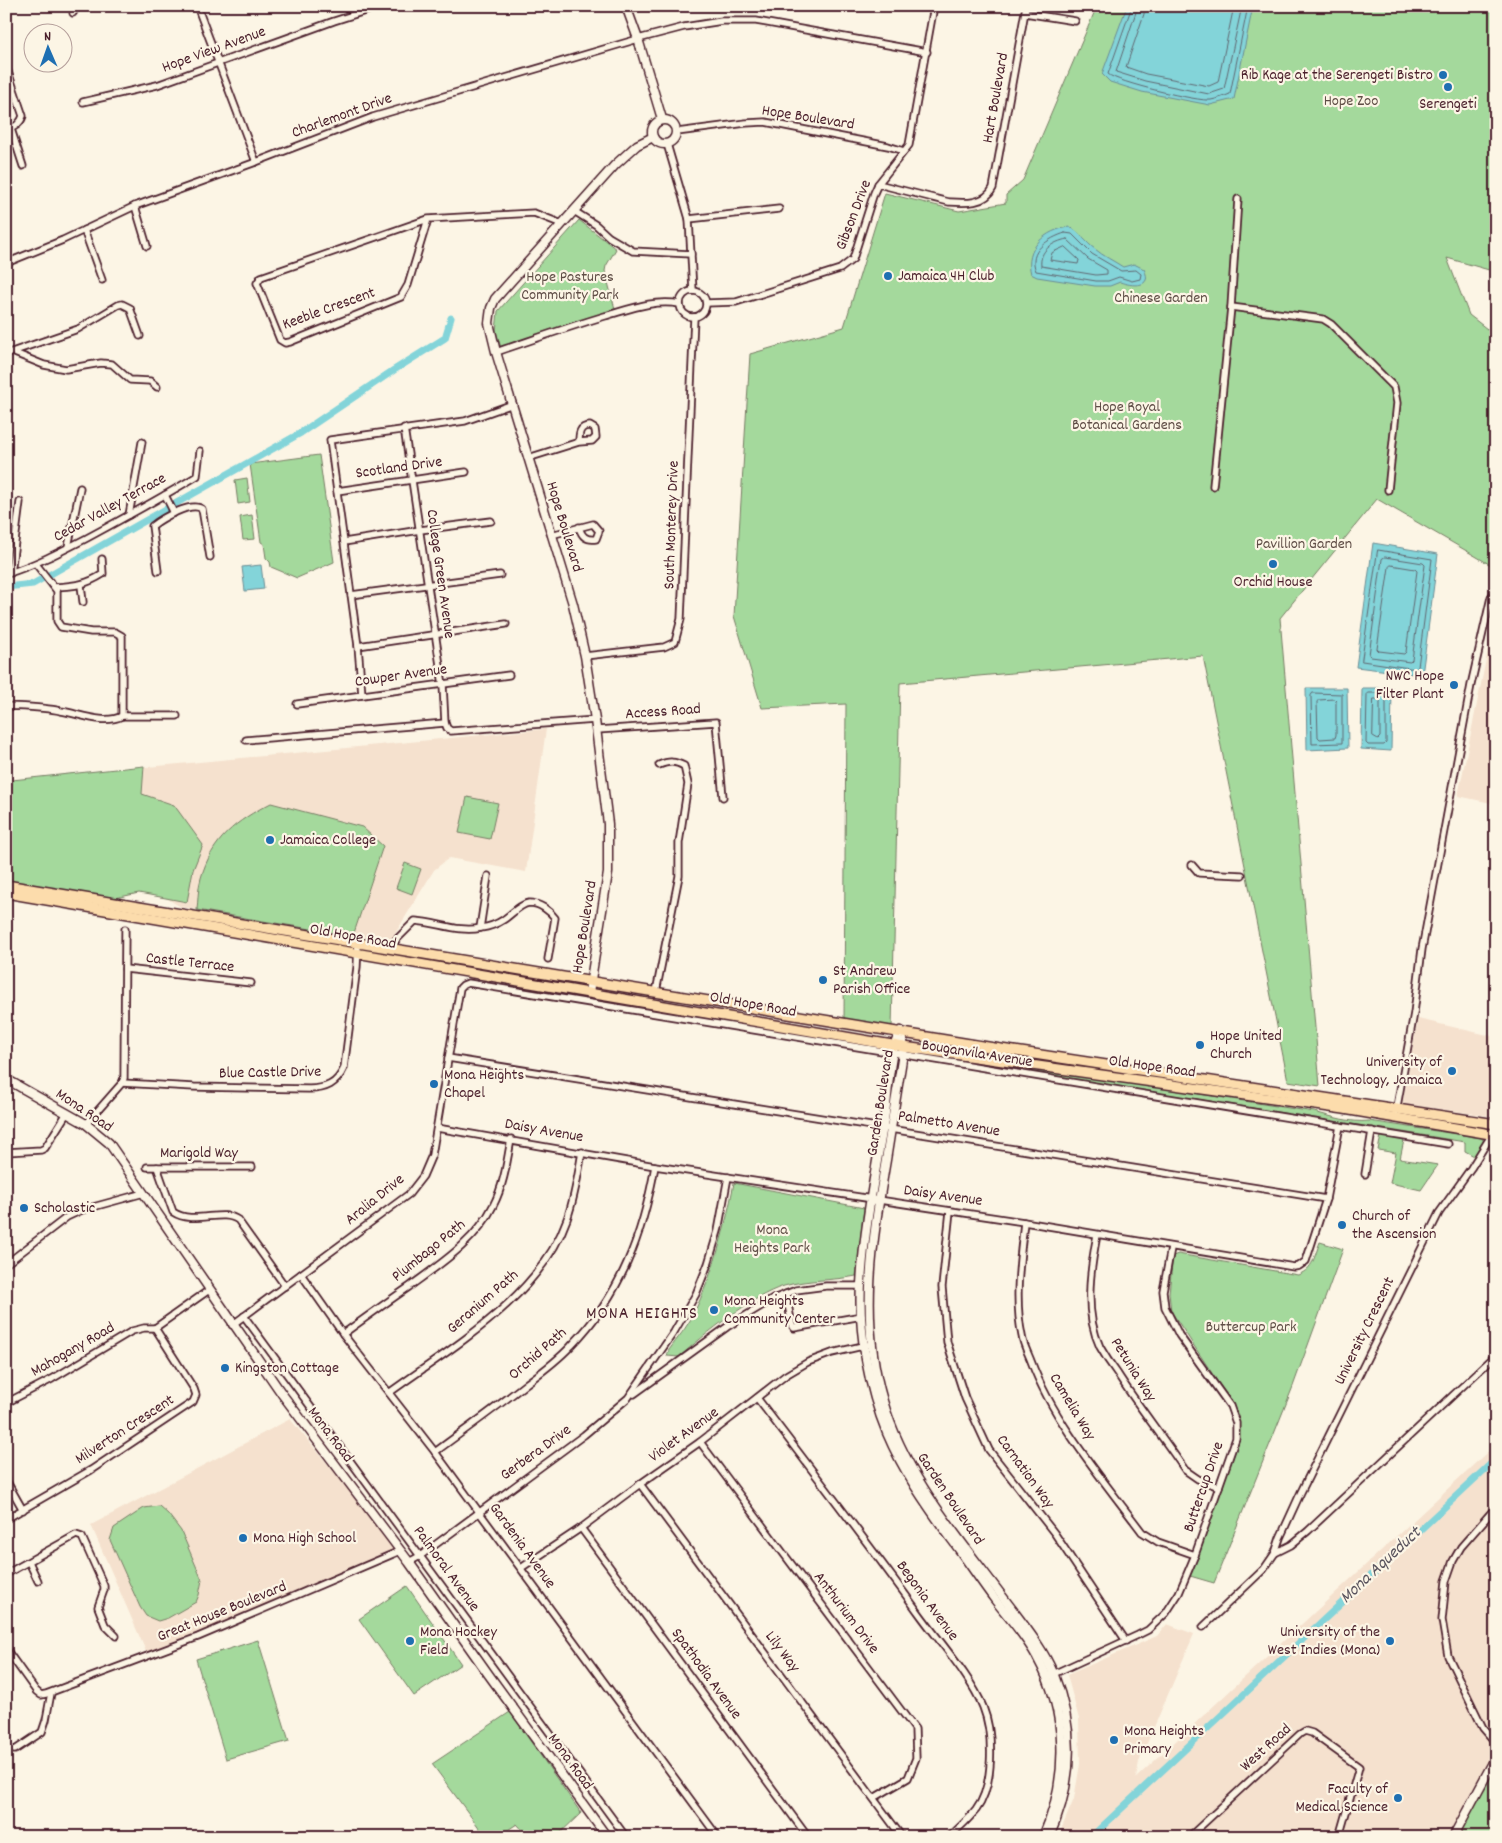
<svg xmlns="http://www.w3.org/2000/svg" width="1502" height="1843" viewBox="0 0 1502 1843" font-family="Dekko,sans-serif">
<style>
.built{fill:#f5e1ce}
.green{fill:#a4d99c;stroke:#777c64}
.water{fill:#83d4d9;stroke:#6c8c93}
.lines{fill:none;stroke-linecap:round;stroke-linejoin:round}
.shore{stroke:#616771;stroke-width:1}
.canal{stroke:#83d4d9;stroke-width:7}
.street-casing{stroke:#4a1f2b;stroke-width:9}
.secondary-casing{stroke:#4a1f2b;stroke-width:11}
.primary-casing{stroke:#4a1f2b;stroke-width:12}
.street{stroke:#fcf5e5;stroke-width:5.5}
.secondary{stroke:#fcf5e5;stroke-width:8}
.primary{stroke:#fcdcac;stroke-width:9}
.poi-dot{fill:#1f6fb2;stroke:#fcf5e5;stroke-width:2}
.labels{text-anchor:middle;dominant-baseline:central;stroke-width:4.5;stroke-linejoin:round;paint-order:stroke}
.street-label{font-size:16px;fill:#4a1f2b;stroke:#fcf5e5}
.poi-label{font-size:16px;fill:#4a1f2b;stroke:#fcf5e5;text-anchor:start}
.park-label{font-size:16px;fill:#604e47;stroke:#fcf5e5}
.neighbourhood-label{font-size:18px;letter-spacing:1px;fill:#4a1f2b;stroke:#fcf5e5}
.water-label{font-size:18px;font-style:italic;fill:#5b555f;stroke:#fcf5e5}
</style>
<rect width="100%" height="100%" fill="#fcf5e5"/>
<filter id="ink" filterUnits="userSpaceOnUse"><feTurbulence type="fractalNoise" baseFrequency=".02" numOctaves="2"/><feDisplacementMap in="SourceGraphic" scale="10" xChannelSelector="R" yChannelSelector="G"/><feConvolveMatrix kernelMatrix="1 2 1 2 8 2 1 2 1" color-interpolation-filters="sRGB"/></filter>
<g filter="url(#ink)">
<g class="built">
<path d="M1496,611V804L1458,796Z"/>
<path d="M546,729L526,872L449,858L434,870L390,942L181,907L166,898L139,893L115,898L12,780Z"/>
<path d="M1418,1019L1496,1037V1117L1402,1104Z"/>
<path d="M290,1419L400,1551L148,1656L91,1525Z"/>
<path d="M1496,1444V1837H1058L1074,1799L1080,1764L1079,1719L1067,1675L1157,1636L1167,1624L1194,1634L1139,1762L1136,1778Z"/>
</g>
<g class="green">
<path d="M1097,6H1496V272L1447,258L1469,315L1496,336V568L1377,499L1280,618L1320,1086L1288,1081L1203,656L900,683L892,1028L844,1020L846,704L762,708L734,616L750,354L844,327L885,193L959,211L1006,203V195L1023,180Z"/>
<path d="M579,220L616,249L606,266L605,271L615,309L501,348L496,331L498,311Z"/>
<path d="M319,455L334,562L297,578L271,567L270,562L266,558L264,544L261,542L250,464Z"/>
<path d="M247,478L250,502L238,504L235,480Z"/>
<path d="M252,515L255,539L243,540L240,517Z"/>
<path d="M144,766L142,794L174,805L203,845L193,870L187,902L139,893L115,898L7,880L12,780Z"/>
<path d="M467,797L498,803L490,839L459,833Z"/>
<path d="M271,803L362,827L383,846L353,936L197,910C198,900 198,888 201,878C212,839 236,821 271,803Z"/>
<path d="M405,863L421,869L412,894L396,888Z"/>
<path d="M910,1052L975,1059C989,1068 1006,1067 1022,1066L1314,1112C1333,1117 1350,1123 1369,1121L1476,1137L1482,1138L1484,1142L1476,1157L1465,1151V1142L909,1053Z"/>
<path d="M1381,1136L1404,1140L1400,1159L1438,1165L1421,1190L1390,1183L1396,1153L1378,1150Z"/>
<path d="M734,1183L864,1208L856,1276C832,1281 808,1279 784,1286C752,1296 705,1334 679,1357L667,1356L669,1350C677,1339 687,1327 693,1315C714,1272 725,1229 734,1183Z"/>
<path d="M1320,1242L1343,1249L1292,1389L1214,1583L1190,1576L1238,1444C1240,1430 1239,1418 1233,1405L1171,1311L1169,1293L1173,1256L1178,1254L1298,1275C1314,1268 1314,1257 1320,1242Z"/>
<path d="M159,1506L168,1514L181,1531L202,1580L199,1595L196,1602L168,1618L158,1621L146,1616L140,1607L110,1540L114,1528L144,1508Z"/>
<path d="M407,1586L461,1664L414,1696L359,1619Z"/>
<path d="M258,1640L289,1741L226,1759L196,1659Z"/>
<path d="M510,1712L581,1813L556,1837H529L517,1824L497,1837H486L432,1764Z"/>
<path d="M1496,1762V1837H1456Z"/>
</g>
<g class="water">
<path d="M1127,6H1253L1234,99L1210,105L1142,92L1110,82L1102,74Z"/>
<path d="M1070,227C1080,232 1086,243 1095,249C1103,256 1114,261 1123,267L1134,264L1144,269C1154,289 1131,286 1120,282L1110,286H1095L1037,277L1031,274C1024,249 1045,229 1070,227Z"/>
<path d="M1373,543L1438,554L1422,675L1356,667Z"/>
<path d="M261,565L264,589L245,591L242,567Z"/>
<path d="M1306,688H1347L1348,748L1307,750Z"/>
<path d="M1362,688H1392L1391,751L1361,749Z"/>
</g>
<g class="lines">
<g class="shore">
<path d="M1132,6L1108,74C1116,82 1199,102 1211,100C1217,99 1225,96 1230,94L1248,6"/>
<path d="M1138,6L1116,72L1145,81L1209,94L1224,89L1242,6"/>
<path d="M1145,6L1144,14L1126,67L1146,74L1209,86L1218,82L1234,6"/>
<path d="M1065,233L1072,234L1092,254L1121,271L1136,270L1141,274L1140,279L1132,281L1119,277L1108,281H1096L1036,271C1027,251 1049,238 1065,233Z"/>
<path d="M1067,239L1088,259L1107,270V274L1096,275L1041,266C1039,250 1053,242 1067,239Z"/>
<path d="M1065,247L1079,260L1078,264L1050,260L1052,253Z"/>
<path d="M1378,550L1432,559L1418,667L1416,669L1362,661Z"/>
<path d="M1385,557L1423,563L1425,565L1412,660L1410,662L1371,657L1369,655L1382,559Z"/>
<path d="M1391,565L1415,569L1417,571L1406,652L1404,654L1379,651L1377,649L1389,567Z"/>
<path d="M1313,693L1342,694V743L1312,744L1311,696Z"/>
<path d="M1369,693H1384L1386,694V743L1384,745H1368L1366,743L1367,695Z"/>
<path d="M1374,699H1378L1380,701V737L1378,739L1373,736Z"/>
<path d="M1319,700L1334,699L1336,701V735L1335,738L1320,739L1318,737L1317,702Z"/>
</g>
<g class="canal">
<path d="M6,587L33,584L299,434L394,370L445,338L451,318"/>
<path d="M1091,1837L1496,1459"/>
</g>
<defs>
<g id="street">
<path d="M197,6L256,162"/>
<path d="M73,13L77,6"/>
<path d="M1025,13L1075,21"/>
<path d="M6,66L23,116C20,125 14,127 6,131"/>
<path d="M83,102L157,85L334,21L381,6"/>
<path d="M11,129L23,166"/>
<path d="M677,132L746,123L765,122L888,146L904,151"/>
<path d="M667,144L689,219L693,291"/>
<path d="M878,184L949,202C964,203 985,205 993,188L1026,6"/>
<path d="M135,206L147,246"/>
<path d="M574,211L596,225L609,237L633,251L691,254"/>
<path d="M428,219L408,285L401,297L290,342L285,343L280,340L257,283L261,277L428,219L534,213L562,224"/>
<path d="M689,219L779,209"/>
<path d="M84,230L102,280"/>
<path d="M6,263L63,240L135,206L256,162L373,117L638,39L684,27L722,21H756L927,52"/>
<circle cx="693" cy="304" r="13"/>
<path d="M706,303L736,302L840,269L853,259L874,193L878,184L909,145L934,6"/>
<path d="M1231,307L1323,319L1331,324L1394,387L1397,403L1388,490"/>
<path d="M12,352L44,365L66,369L101,363L112,364L130,380L150,381L157,387"/>
<path d="M496,352C532,340 568,327 605,316C630,309 654,299 680,304"/>
<path d="M6,354L78,329L118,305L122,304L130,308L140,336"/>
<path d="M404,428L443,685L445,723L447,728L451,731L595,720"/>
<path d="M528,458L579,442L592,441L596,437L595,429L590,426C579,426 579,434 579,442"/>
<path d="M1213,486L1231,307L1238,199"/>
<path d="M337,491L466,472"/>
<path d="M165,495L174,513"/>
<path d="M129,515L142,442"/>
<path d="M551,535L593,524L599,531L596,539C586,540 582,537 579,527"/>
<path d="M344,542L420,530L491,521"/>
<path d="M68,547L80,488"/>
<path d="M36,564L57,591V621L61,627L91,632H115L122,636V716"/>
<path d="M158,571L152,526C162,518 192,501 202,509L210,557"/>
<path d="M11,573L20,502"/>
<path d="M6,574C35,565 60,552 87,538C124,518 161,498 197,476L200,451"/>
<path d="M81,585L83,602"/>
<path d="M55,587C74,586 86,585 103,574L102,559"/>
<path d="M351,595L500,575"/>
<path d="M358,646L506,624"/>
<path d="M585,656L664,647L675,642L681,619L694,317"/>
<path d="M362,695L358,646L330,440L465,421L513,404"/>
<path d="M297,704L509,675"/>
<path d="M6,706C24,707 43,707 61,711C80,714 104,725 122,716H177"/>
<path d="M597,730L716,722L723,797"/>
<path d="M246,740L445,723"/>
<path d="M1192,865L1199,873L1242,875"/>
<path d="M480,928L488,876"/>
<path d="M388,948L415,921C437,922 459,933 481,928C488,927 497,924 503,920C511,915 520,904 529,903C540,903 550,911 555,918L548,959"/>
<path d="M125,969L251,983"/>
<path d="M656,992L679,876V843L688,784L684,766C675,761 669,761 659,765"/>
<path d="M448,1058L1326,1199"/>
<path d="M122,1083L194,1087L309,1089C326,1089 337,1084 344,1068L357,967L358,944"/>
<path d="M1396,1112L1414,1013L1422,949L1471,685L1491,597L1496,592"/>
<path d="M86,1124L122,1083L124,1078L125,929"/>
<path d="M437,1128L655,1166L1024,1222L1294,1267L1299,1266L1306,1261L1326,1199L1340,1126"/>
<path d="M6,1152L41,1150L45,1148L67,1113"/>
<path d="M147,1167H252"/>
<path d="M157,1167L173,1212C194,1226 222,1208 238,1220L285,1286"/>
<path d="M1365,1174L1372,1131"/>
<path d="M950,1211L942,1287L947,1342L965,1398L989,1450L1055,1534L1126,1641"/>
<path d="M1024,1222C1020,1260 1014,1299 1022,1336C1023,1344 1028,1353 1031,1361C1053,1421 1103,1480 1142,1532L1158,1542L1195,1555"/>
<path d="M1097,1235C1090,1271 1084,1313 1100,1347C1105,1356 1111,1365 1117,1373C1138,1406 1163,1437 1185,1470L1198,1479L1219,1487"/>
<path d="M6,1264L67,1217L82,1210L144,1193"/>
<path d="M301,1274L343,1334L435,1452L718,1837"/>
<path d="M786,1294L792,1325L794,1328L862,1316"/>
<path d="M244,1316L626,1837"/>
<path d="M232,1325L409,1194L423,1176L432,1155L460,988L463,985L468,983L1448,1144"/>
<path d="M155,1328L209,1290"/>
<path d="M343,1334C365,1318 387,1302 409,1287C440,1264 476,1241 493,1206C504,1185 507,1162 511,1139"/>
<path d="M389,1393C452,1347 540,1297 567,1219C575,1197 578,1175 582,1152"/>
<path d="M634,1394L727,1327L773,1299L796,1290L826,1286H861"/>
<path d="M757,1398C812,1470 868,1543 921,1616C940,1642 972,1679 983,1707C994,1735 994,1786 976,1810C968,1820 958,1829 949,1837"/>
<path d="M6,1403L52,1379L132,1331L144,1328H155"/>
<path d="M700,1442L915,1729L916,1758L908,1778L874,1798"/>
<path d="M435,1452C466,1429 497,1407 527,1383C542,1372 558,1360 571,1346C621,1295 643,1234 655,1166"/>
<path d="M6,1480L23,1510"/>
<path d="M640,1484L902,1837"/>
<path d="M1496,1507L1461,1547L1453,1561L1446,1581L1442,1620L1448,1656L1483,1728L1496,1743"/>
<path d="M6,1519L91,1470L193,1402L196,1395L194,1389L155,1328"/>
<path d="M581,1528L808,1837"/>
<path d="M1275,1553L1291,1545L1308,1531L1496,1355"/>
<path d="M29,1562L38,1581"/>
<path d="M409,1562L420,1556L584,1435L628,1398L674,1332L696,1294L708,1264L718,1231L728,1177"/>
<path d="M521,1568L581,1528L640,1484L700,1442L786,1375L808,1362L832,1353L867,1345"/>
<path d="M6,1574L76,1535L82,1537L104,1586V1590L98,1607L105,1625L116,1636"/>
<path d="M1203,1627L1264,1569L1275,1553L1280,1538L1301,1492L1439,1213L1471,1168L1496,1128"/>
<path d="M6,1649L36,1691L41,1695L46,1694L198,1637L400,1551"/>
<path d="M1051,1675L1138,1635L1148,1630L1166,1613L1179,1593L1195,1555L1236,1438V1423L1230,1406L1179,1335L1165,1307L1163,1291L1171,1248"/>
<path d="M6,1749L15,1750L42,1732L46,1720L51,1693"/>
<path d="M1189,1837L1300,1734L1305,1731L1312,1733L1359,1767L1339,1837"/>
</g>
<g id="secondary">
<path d="M626,6L638,39L662,119"/>
<circle cx="664" cy="132" r="12"/>
<path d="M589,992L608,873V824L595,720L585,656L573,604L496,352L489,323L491,308L495,299L615,165L637,145L653,137"/>
<path d="M901,1031C899,1036 895,1042 894,1047C888,1071 888,1096 884,1120C875,1174 864,1229 861,1284C858,1332 869,1389 887,1433C903,1471 926,1504 950,1537C966,1558 980,1580 996,1601C1010,1619 1026,1636 1037,1657C1068,1713 1069,1778 1043,1837"/>
<path d="M901,1031L904,1047C898,1084 892,1123 886,1160C872,1242 859,1320 883,1401C905,1477 959,1538 1005,1600C1023,1624 1043,1648 1054,1675C1076,1730 1073,1784 1049,1837"/>
<path d="M6,1079L86,1124L109,1143L282,1394L409,1562L489,1675L607,1837"/>
<path d="M1453,1837L1496,1757"/>
</g>
<g id="primary">
<path d="M6,885L988,1047L1496,1124"/>
<path d="M6,893L904,1047L1344,1109L1496,1135"/>
</g>
</defs>
<use href="#street" class="street-casing"/>
<use href="#secondary" class="secondary-casing"/>
<use href="#primary" class="primary-casing"/>
<use href="#street" class="street"/>
<use href="#secondary" class="secondary"/>
<use href="#primary" class="primary"/>
</g>
</g>
<g class="poi-dot">
<circle cx="1443" cy="75" r="5"/>
<circle cx="1448" cy="87" r="5"/>
<circle cx="888" cy="276" r="5"/>
<circle cx="1273" cy="564" r="5"/>
<circle cx="1454" cy="685" r="5"/>
<circle cx="270" cy="840" r="5"/>
<circle cx="823" cy="980" r="5"/>
<circle cx="1200" cy="1045" r="5"/>
<circle cx="1452" cy="1071" r="5"/>
<circle cx="434" cy="1084" r="5"/>
<circle cx="24" cy="1208" r="5"/>
<circle cx="1342" cy="1225" r="5"/>
<circle cx="714" cy="1310" r="5"/>
<circle cx="225" cy="1368" r="5"/>
<circle cx="243" cy="1538" r="5"/>
<circle cx="410" cy="1641" r="5"/>
<circle cx="1390" cy="1641" r="5"/>
<circle cx="1114" cy="1740" r="5"/>
<circle cx="1398" cy="1798" r="5"/>
</g>
<g class="labels">
<g class="street-label">
<text transform="translate(214 50) rotate(-20)">Hope View Avenue</text>
<text transform="translate(996 98) rotate(-80)">Hart Boulevard</text>
<text transform="translate(342 116) rotate(-20)">Charlemont Drive</text>
<text transform="translate(808 118) rotate(9)">Hope Boulevard</text>
<text transform="translate(854 215) rotate(-69)">Gibson Drive</text>
<text transform="translate(329 309) rotate(-20)">Keeble Crescent</text>
<text transform="translate(399 468) rotate(-8)">Scotland Drive</text>
<text transform="translate(110 508) rotate(-29)">Cedar Valley Terrace</text>
<text transform="translate(672 525) rotate(-88)">South Monterey Drive</text>
<text transform="translate(564 527) rotate(73)">Hope Boulevard</text>
<text transform="translate(440 574) rotate(82)">College Green Avenue</text>
<text transform="translate(401 676) rotate(-8)">Cowper Avenue</text>
<text transform="translate(663 712) rotate(-4)">Access Road</text>
<text transform="translate(585 927) rotate(-81)">Hope Boulevard</text>
<text transform="translate(353 937) rotate(10)">Old Hope Road</text>
<text transform="translate(190 963) rotate(6)">Castle Terrace</text>
<text transform="translate(753 1005) rotate(10)">Old Hope Road</text>
<text transform="translate(977 1054) rotate(9)">Bouganvila Avenue</text>
<text transform="translate(1152 1067) rotate(8)">Old Hope Road</text>
<text transform="translate(270 1073) rotate(-1)">Blue Castle Drive</text>
<text transform="translate(881 1103) rotate(-81)">Garden Boulevard</text>
<text transform="translate(84 1111) rotate(34)">Mona Road</text>
<text transform="translate(949 1124) rotate(9)">Palmetto Avenue</text>
<text transform="translate(544 1131) rotate(10)">Daisy Avenue</text>
<text x="199" y="1153">Marigold Way</text>
<text transform="translate(943 1196) rotate(8)">Daisy Avenue</text>
<text transform="translate(375 1200) rotate(-39)">Aralia Drive</text>
<text transform="translate(429 1251) rotate(-39)">Plumbago Path</text>
<text transform="translate(483 1302) rotate(-41)">Geranium Path</text>
<text transform="translate(1365 1331) rotate(-64)">University Crescent</text>
<text transform="translate(73 1350) rotate(-30)">Mahogany Road</text>
<text transform="translate(538 1354) rotate(-41)">Orchid Path</text>
<text transform="translate(1133 1370) rotate(58)">Petunia Way</text>
<text transform="translate(1072 1407) rotate(59)">Camelia Way</text>
<text transform="translate(125 1430) rotate(-33)">Milverton Crescent</text>
<text transform="translate(330 1435) rotate(53)">Mona Road</text>
<text transform="translate(684 1435) rotate(-36)">Violet Avenue</text>
<text transform="translate(536 1453) rotate(-36)">Gerbera Drive</text>
<text transform="translate(1025 1472) rotate(54)">Carnation Way</text>
<text transform="translate(1204 1487) rotate(-71)">Buttercup Drive</text>
<text transform="translate(950 1499) rotate(56)">Garden Boulevard</text>
<text transform="translate(522 1546) rotate(54)">Gardenia Avenue</text>
<text transform="translate(446 1569) rotate(54)">Palmoral Avenue</text>
<text transform="translate(927 1601) rotate(54)">Begonia Avenue</text>
<text transform="translate(222 1612) rotate(-22)">Great House Boulevard</text>
<text transform="translate(846 1613) rotate(53)">Anthurium Drive</text>
<text transform="translate(782 1652) rotate(53)">Lily Way</text>
<text transform="translate(706 1674) rotate(54)">Spathodia Avenue</text>
<text transform="translate(1266 1748) rotate(-42)">West Road</text>
<text transform="translate(570 1762) rotate(54)">Mona Road</text>
</g>
<g class="poi-label">
<text x="1433" y="75" text-anchor="end">Rib Kage at the Serengeti Bistro</text>
<text x="1448" y="104" text-anchor="middle">Serengeti</text>
<text x="898" y="276">Jamaica 4H Club</text>
<text x="1273" y="582" text-anchor="middle">Orchid House</text>
<text x="1444" y="676" text-anchor="end">NWC Hope<tspan x="1444" dy="18">Filter Plant</tspan></text>
<text x="280" y="840">Jamaica College</text>
<text x="833" y="971">St Andrew<tspan x="833" dy="18">Parish Office</tspan></text>
<text x="1210" y="1036">Hope United<tspan x="1210" dy="18">Church</tspan></text>
<text x="1442" y="1062" text-anchor="end">University of<tspan x="1442" dy="18">Technology, Jamaica</tspan></text>
<text x="444" y="1075">Mona Heights<tspan x="444" dy="18">Chapel</tspan></text>
<text x="34" y="1208">Scholastic</text>
<text x="1352" y="1216">Church of<tspan x="1352" dy="18">the Ascension</tspan></text>
<text x="724" y="1301">Mona Heights<tspan x="724" dy="18">Community Center</tspan></text>
<text x="235" y="1368">Kingston Cottage</text>
<text x="253" y="1538">Mona High School</text>
<text x="420" y="1632">Mona Hockey<tspan x="420" dy="18">Field</tspan></text>
<text x="1380" y="1632" text-anchor="end">University of the<tspan x="1380" dy="18">West Indies (Mona)</tspan></text>
<text x="1124" y="1731">Mona Heights<tspan x="1124" dy="18">Primary</tspan></text>
<text x="1388" y="1789" text-anchor="end">Faculty of<tspan x="1388" dy="18">Medical Science</tspan></text>
</g>
<g class="park-label">
<text x="1351" y="101">Hope Zoo</text>
<text x="570" y="277">Hope Pastures<tspan x="570" dy="18">Community Park</tspan></text>
<text x="1161" y="298">Chinese Garden</text>
<text x="1127" y="407">Hope Royal<tspan x="1127" dy="18">Botanical Gardens</tspan></text>
<text x="1304" y="544">Pavillion Garden</text>
<text x="772" y="1230">Mona<tspan x="772" dy="18">Heights Park</tspan></text>
<text x="1251" y="1327">Buttercup Park</text>
</g>
<g class="neighbourhood-label">
<text x="642" y="1314">MONA HEIGHTS</text>
</g>
<g class="water-label">
<text transform="translate(1381 1566) rotate(-43)">Mona Aqueduct</text>
</g>
</g>
<rect width="1502" height="1843" fill="none" stroke="#fcf5e5" stroke-width="25"/>
<rect x="12" y="12" width="1477" height="1818" fill="none" stroke="#4a1f2b" stroke-width="2" filter="url(#ink)"/>
<g transform="translate(48 48) rotate(358)"><circle r="24" fill="#fcf5e5" stroke="#b59f9b"/>
<path d="M0-4L9 19L0 12L-9 19Z" fill="#1f6fb2"/>
<text y="-8" font-size="14" font-weight="bold" text-anchor="middle" fill="#4a1f2b">N</text>
</g>
</svg>
